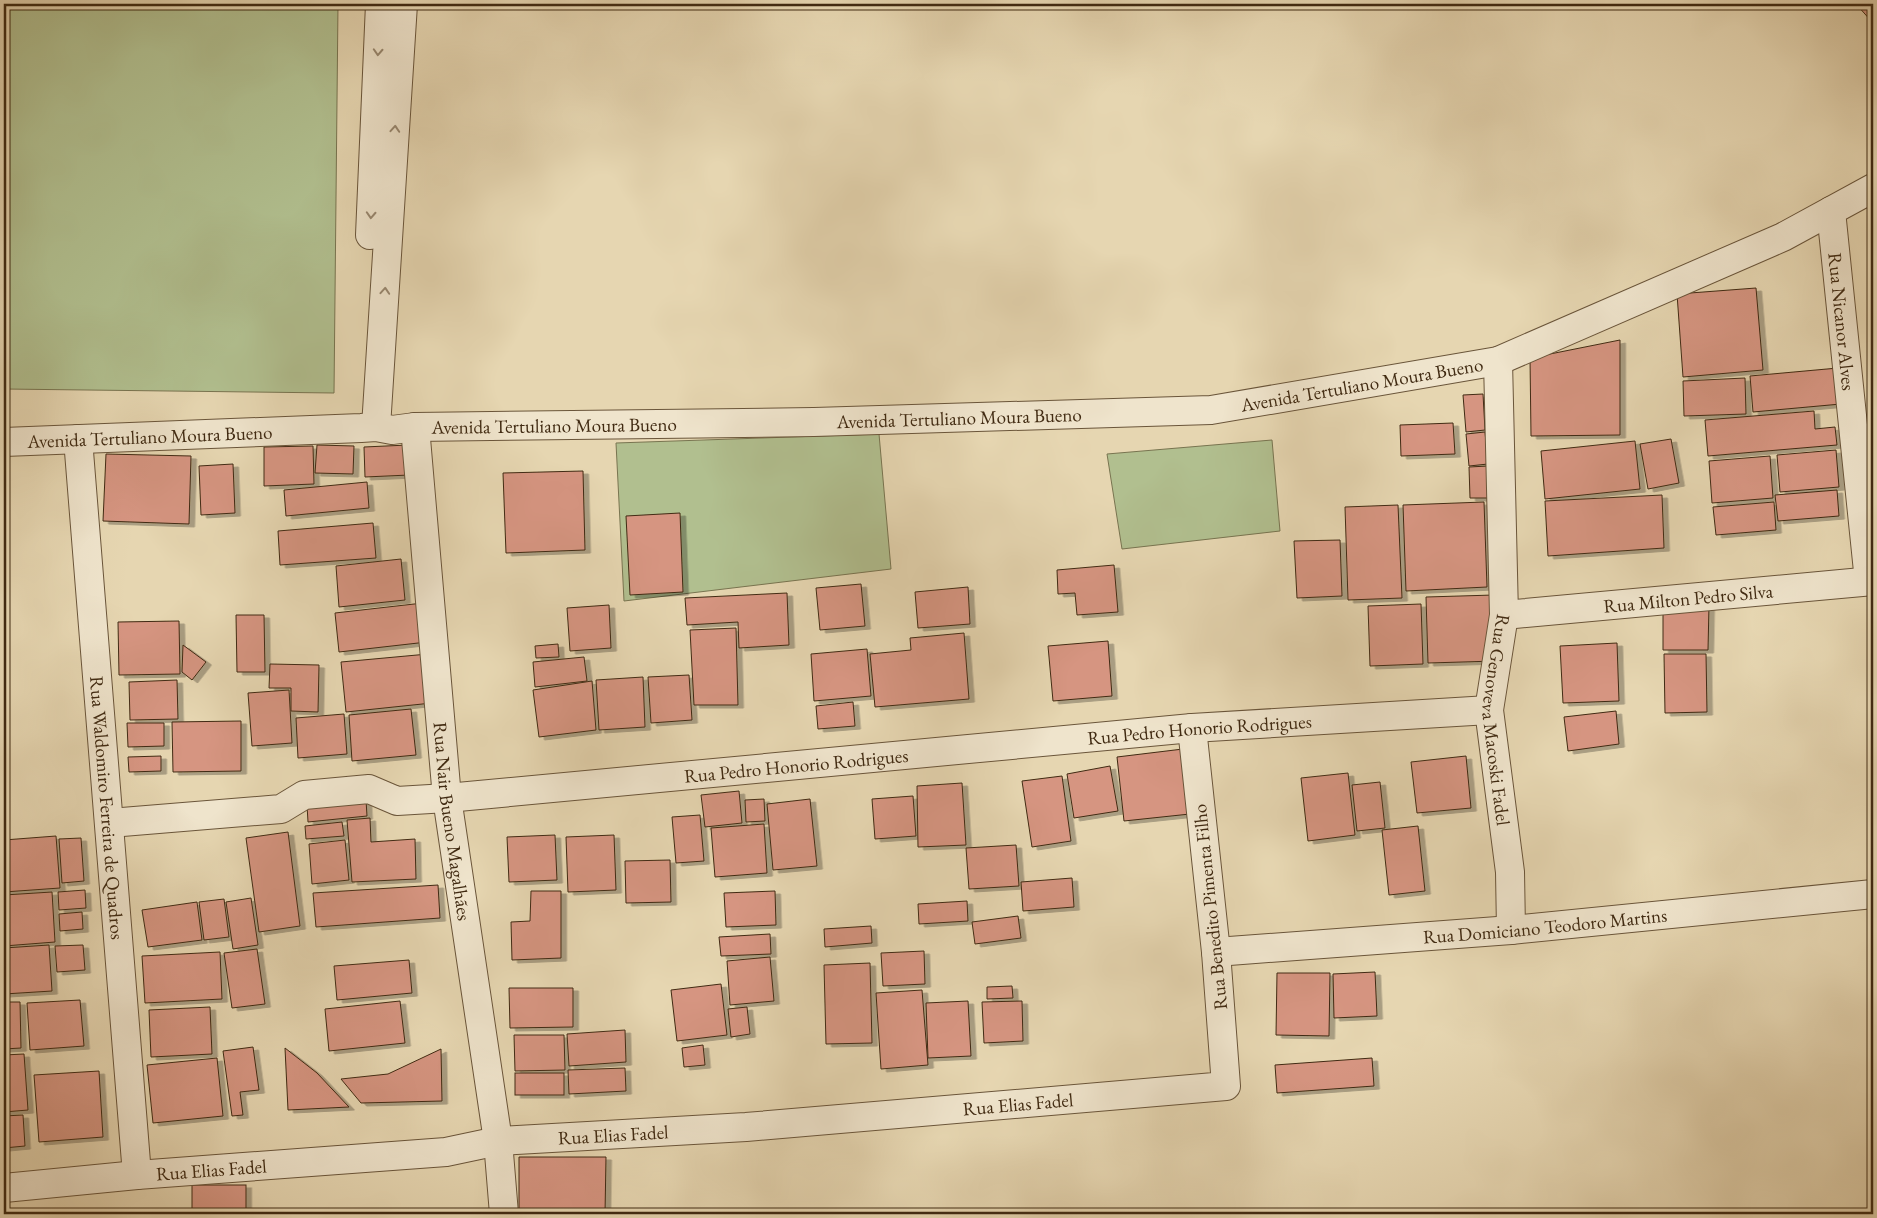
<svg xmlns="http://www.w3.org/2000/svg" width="1877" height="1218" viewBox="0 0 1877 1218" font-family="'EB Garamond',serif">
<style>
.green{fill:#b1bf8f;stroke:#787450}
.building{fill:#d69581;stroke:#402a12;filter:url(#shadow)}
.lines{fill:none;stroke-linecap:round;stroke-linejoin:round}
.minor-casing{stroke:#6a553a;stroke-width:30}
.minor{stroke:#efe4cc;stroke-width:28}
.oneway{stroke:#98876f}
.labels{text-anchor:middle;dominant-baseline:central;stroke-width:4;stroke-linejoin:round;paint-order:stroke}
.street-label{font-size:19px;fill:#402a12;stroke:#efe4cc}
</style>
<defs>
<filter id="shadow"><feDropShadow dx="5.5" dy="3" stdDeviation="0" flood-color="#0004"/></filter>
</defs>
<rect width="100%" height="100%" fill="#e6d6b1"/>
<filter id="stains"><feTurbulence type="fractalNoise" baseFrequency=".004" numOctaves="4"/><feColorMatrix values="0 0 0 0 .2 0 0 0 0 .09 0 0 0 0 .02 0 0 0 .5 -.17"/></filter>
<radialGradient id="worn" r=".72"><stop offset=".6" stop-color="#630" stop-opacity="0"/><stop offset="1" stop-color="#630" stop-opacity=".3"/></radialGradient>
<g class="green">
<path d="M4,4H338L334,393L4,389Z"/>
<path d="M879,434L891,569L624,601L616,443Z"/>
<path d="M1272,440L1280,531L1122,549L1107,454Z"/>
</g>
<g class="building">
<path d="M1856,4H1873V23Z"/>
<path d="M1756,288L1763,370L1683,377L1677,294Z"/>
<path d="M1620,340V435L1531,436L1530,358Z"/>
<path d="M1838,368L1841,404L1753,412L1750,376Z"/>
<path d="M1745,378L1746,414L1684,416L1683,381Z"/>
<path d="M1483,394L1485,430L1466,432L1463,395Z"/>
<path d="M1814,411L1815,429L1835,427L1837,445L1708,456L1705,420Z"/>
<path d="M1453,423L1455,454L1401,456L1400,425Z"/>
<path d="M1485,432L1488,464L1469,466L1466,434Z"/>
<path d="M1671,439L1679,483L1648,489L1640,444Z"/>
<path d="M1635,441L1640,489L1545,499L1541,451Z"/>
<path d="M317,445L354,446L353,474L315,473Z"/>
<path d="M408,445L409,475L365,477L364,447Z"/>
<path d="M313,446L314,484L264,486V447Z"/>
<path d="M1836,450L1839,487L1780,492L1777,455Z"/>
<path d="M106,454L191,456L189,524L103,521Z"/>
<path d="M1770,456L1773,498L1712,503L1709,461Z"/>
<path d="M233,464L235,513L201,515L199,466Z"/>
<path d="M1488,466L1489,498H1470L1469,467Z"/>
<path d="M583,471L585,550L506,553L503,473Z"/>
<path d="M367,482L369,508L286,516L284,490Z"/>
<path d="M1837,490L1839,516L1778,521L1775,495Z"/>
<path d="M1662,495L1664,548L1548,556L1545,501Z"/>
<path d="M1484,502L1487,587L1406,591L1403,505Z"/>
<path d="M1774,502L1776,530L1716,535L1713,507Z"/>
<path d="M1398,505L1402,598L1348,600L1345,507Z"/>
<path d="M680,513L683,592L630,595L626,516Z"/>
<path d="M373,523L376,558L280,565L278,531Z"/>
<path d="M1340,540L1342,596L1297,598L1294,541Z"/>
<path d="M401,559L405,600L339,607L336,566Z"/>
<path d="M1114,565L1118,612L1077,615L1075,593L1058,594L1057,570Z"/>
<path d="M861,584L865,626L820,630L816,588Z"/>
<path d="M968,587L970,624L918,628L915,592Z"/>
<path d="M787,593L789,645L739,648L738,622L687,625L685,598Z"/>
<path d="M1494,595L1496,661L1428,663L1426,597Z"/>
<path d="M423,603L427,642L339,652L335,613Z"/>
<path d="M1421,604L1423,664L1370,666L1368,606Z"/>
<path d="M609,605L611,648L570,651L567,608Z"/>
<path d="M1663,605H1709L1708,650H1663Z"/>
<path d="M236,615H264L265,672H237Z"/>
<path d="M179,621L180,674L119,675L118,622Z"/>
<path d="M736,628L738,705H694L690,630Z"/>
<path d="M964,633L969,699L875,707L870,654L911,650L910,638Z"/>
<path d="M1108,641L1112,696L1053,701L1048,646Z"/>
<path d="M1617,643L1619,701L1563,703L1560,646Z"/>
<path d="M558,644L559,657L536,658L535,646Z"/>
<path d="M183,645L206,662L192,680L182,672Z"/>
<path d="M867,649L871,696L814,701L811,654Z"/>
<path d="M428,654L432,703L346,712L341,662Z"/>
<path d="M1664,654H1706L1707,712L1665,713Z"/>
<path d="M584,657L587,681L535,687L533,662Z"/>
<path d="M270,664L319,665L318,712L291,711V688H269Z"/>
<path d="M689,675L692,720L651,723L648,677Z"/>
<path d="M643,677L645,727L599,730L596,680Z"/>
<path d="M177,680L178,719L130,720L129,682Z"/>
<path d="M592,681L596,730L539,737L533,690Z"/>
<path d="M289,690L292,743L252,746L248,693Z"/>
<path d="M853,702L855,726L818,729L816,706Z"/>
<path d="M411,709L416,755L352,761L349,715Z"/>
<path d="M1616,711L1619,744L1568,751L1564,717Z"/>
<path d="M344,714L347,754L298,758L296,718Z"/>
<path d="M241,721V771L173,772L172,722Z"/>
<path d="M127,723H164V746L128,747Z"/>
<path d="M1183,749L1190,814L1124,821L1117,757Z"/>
<path d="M161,756V771L129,772L128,757Z"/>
<path d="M1466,756L1471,808L1417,813L1411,762Z"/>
<path d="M1110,766L1118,811L1074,818L1067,774Z"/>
<path d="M1348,773L1355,835L1308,841L1301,778Z"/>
<path d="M1062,776L1071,841L1032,847L1022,781Z"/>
<path d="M1380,782L1385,828L1357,831L1352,785Z"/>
<path d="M962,783L966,845L918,847L917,786Z"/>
<path d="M739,791L742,823L705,827L701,795Z"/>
<path d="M913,796L916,836L875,839L872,799Z"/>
<path d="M764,799L765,821L746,822L745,800Z"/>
<path d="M810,799L817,866L773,870L767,804Z"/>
<path d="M366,800L367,816L308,822L307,805Z"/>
<path d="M700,815L704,861L676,863L672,817Z"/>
<path d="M370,818L371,842L415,839L416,879L352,882L347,820Z"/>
<path d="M342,822L344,836L306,839L305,826Z"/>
<path d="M764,824L767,873L715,877L711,828Z"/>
<path d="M1418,826L1425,891L1389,895L1382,830Z"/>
<path d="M288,832L300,926L259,932L246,838Z"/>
<path d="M555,835L557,880L509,882L507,837Z"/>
<path d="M614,835L616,890L568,892L566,837Z"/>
<path d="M56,836L60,888L4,892V840Z"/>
<path d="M81,838L84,881L62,883L59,839Z"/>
<path d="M345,840L349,880L312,884L309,844Z"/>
<path d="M1016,845L1019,886L969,889L966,848Z"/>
<path d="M670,860L671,902L626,903L625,861Z"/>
<path d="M1072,878L1074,907L1023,911L1021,882Z"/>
<path d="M438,885L440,918L316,927L313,893Z"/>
<path d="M85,890L86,908L59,910L58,892Z"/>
<path d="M531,891H561V958L512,960L511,922L530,921Z"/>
<path d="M775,891L776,925L726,927L724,893Z"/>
<path d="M52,892L55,942L4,946V895Z"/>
<path d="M251,898L258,945L233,949L226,902Z"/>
<path d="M224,899L229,937L204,940L199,902Z"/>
<path d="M967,901L968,921L919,924L918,904Z"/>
<path d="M197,902L202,940L148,947L142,910Z"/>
<path d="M82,912L83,929L60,931L59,914Z"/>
<path d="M1018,916L1021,938L975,944L972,922Z"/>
<path d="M871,926L872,943L825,947L824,929Z"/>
<path d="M770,934L771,954L721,956L719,937Z"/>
<path d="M49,945L52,991L4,994V948Z"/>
<path d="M83,945L85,970L57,972L55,946Z"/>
<path d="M257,949L265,1004L232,1008L224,953Z"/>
<path d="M924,951L925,984L883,986L881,953Z"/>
<path d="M220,952L222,999L145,1003L142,956Z"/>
<path d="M770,957L774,1001L730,1005L727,961Z"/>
<path d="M409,960L412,993L337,1000L334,966Z"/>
<path d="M870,963L872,1043L826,1044L824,965Z"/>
<path d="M1375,972L1377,1016L1334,1018L1333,974Z"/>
<path d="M1277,973H1330L1329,1036L1276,1035Z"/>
<path d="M721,984L727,1035L677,1041L671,990Z"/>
<path d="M1012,986L1013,998L987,999V987Z"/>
<path d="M509,988H573V1027L510,1028Z"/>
<path d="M922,990L928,1065L881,1069L876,993Z"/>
<path d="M80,1000L84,1046L30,1050L27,1003Z"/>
<path d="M400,1001L405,1043L329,1051L325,1009Z"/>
<path d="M968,1001L971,1056L928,1058L926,1003Z"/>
<path d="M1022,1001L1023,1041L984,1043L982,1002Z"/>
<path d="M4,1002H20L21,1048L4,1049Z"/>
<path d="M210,1007L212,1054L151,1057L149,1010Z"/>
<path d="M747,1007L750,1034L731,1037L728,1009Z"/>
<path d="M625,1030L626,1062L569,1066L567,1034Z"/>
<path d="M514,1035H564L565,1070L515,1071Z"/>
<path d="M703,1045L705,1065L684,1067L682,1048Z"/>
<path d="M253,1047L259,1090L240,1092L243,1115L232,1116L223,1051Z"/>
<path d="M285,1048L317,1073L349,1107L288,1110Z"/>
<path d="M441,1049L442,1101L361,1103L341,1079L388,1074Z"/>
<path d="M24,1054L28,1110L4,1112V1055Z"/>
<path d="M217,1058L223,1116L153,1123L147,1065Z"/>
<path d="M1372,1058L1374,1086L1277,1093L1275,1065Z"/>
<path d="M625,1068L626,1091L569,1094L568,1070Z"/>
<path d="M99,1071L103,1137L39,1142L34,1075Z"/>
<rect x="515" y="1073" width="49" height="22"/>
<path d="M23,1115L25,1146L4,1148V1116Z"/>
<path d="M519,1157H606L605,1214H519Z"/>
<rect x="192" y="1185" width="54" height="29"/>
</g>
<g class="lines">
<defs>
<g id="minor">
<path id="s1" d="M1831,211L1869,581"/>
<path d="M370,235L380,4"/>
<path id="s2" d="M1498,361L1504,615L1489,710L1510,872L1511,930"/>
<path d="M376,427L403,4"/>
<path id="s3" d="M415,427L447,798L498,1141L504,1214"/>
<path id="s4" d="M78,439L137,1175"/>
<path id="s5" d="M4,442L361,428L376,427L392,430L415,427L814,422L1211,410L1498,361L1783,237L1873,188"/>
<path id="s6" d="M1504,615L1873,581"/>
<path id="s7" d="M110,823L281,809L304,795L369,789L397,801L447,798L1192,728L1489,710"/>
<path id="s8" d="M1216,952L1511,930L1873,894"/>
<path id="s9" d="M4,1188L137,1175L446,1152L498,1141L746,1127L1226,1086L1216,952L1192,728"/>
</g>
</defs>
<use href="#minor" class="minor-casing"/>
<use href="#minor" class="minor"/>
</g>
<defs><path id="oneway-chevron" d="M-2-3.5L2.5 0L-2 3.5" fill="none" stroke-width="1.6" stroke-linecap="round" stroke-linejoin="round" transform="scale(1.25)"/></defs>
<g class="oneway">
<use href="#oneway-chevron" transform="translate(378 52) rotate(93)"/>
<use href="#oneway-chevron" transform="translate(395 129) rotate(-86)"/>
<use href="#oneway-chevron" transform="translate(371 215) rotate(93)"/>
<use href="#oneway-chevron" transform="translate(385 291) rotate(-86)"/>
</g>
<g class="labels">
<g class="street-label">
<text stroke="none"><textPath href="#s1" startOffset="111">Rua Nicanor Alves</textPath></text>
<text stroke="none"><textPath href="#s5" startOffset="1361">Avenida Tertuliano Moura Bueno</textPath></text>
<text stroke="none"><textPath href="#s5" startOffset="956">Avenida Tertuliano Moura Bueno</textPath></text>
<text stroke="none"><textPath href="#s5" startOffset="551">Avenida Tertuliano Moura Bueno</textPath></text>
<text stroke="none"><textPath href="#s5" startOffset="146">Avenida Tertuliano Moura Bueno</textPath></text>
<text stroke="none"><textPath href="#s6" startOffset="185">Rua Milton Pedro Silva</textPath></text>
<text stroke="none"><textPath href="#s2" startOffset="360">Rua Genoveva Macoski Fadel</textPath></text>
<text stroke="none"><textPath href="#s7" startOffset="1100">Rua Pedro Honorio Rodrigues</textPath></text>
<text stroke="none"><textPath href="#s7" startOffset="695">Rua Pedro Honorio Rodrigues</textPath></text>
<text stroke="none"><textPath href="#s4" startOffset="370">Rua Waldomiro Ferreira de Quadros</textPath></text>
<text stroke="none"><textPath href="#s3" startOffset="396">Rua Nair Bueno Magalhães</textPath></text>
<text transform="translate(1210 907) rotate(-96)">Rua Benedito Pimenta Filho</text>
<text stroke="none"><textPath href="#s8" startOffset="330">Rua Domiciano Teodoro Martins</textPath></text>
<text stroke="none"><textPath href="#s9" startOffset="1018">Rua Elias Fadel</textPath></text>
<text stroke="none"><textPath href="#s9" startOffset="612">Rua Elias Fadel</textPath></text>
<text stroke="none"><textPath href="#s9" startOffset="208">Rua Elias Fadel</textPath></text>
</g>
</g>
<rect width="1877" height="1218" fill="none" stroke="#e6d6b1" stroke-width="20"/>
<rect x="5" y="5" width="1867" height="1208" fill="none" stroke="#402a12" stroke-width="2.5"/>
<rect x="10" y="10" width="1857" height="1198" fill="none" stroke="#402a12"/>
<rect width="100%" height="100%" filter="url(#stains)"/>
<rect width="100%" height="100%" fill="url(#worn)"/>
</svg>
